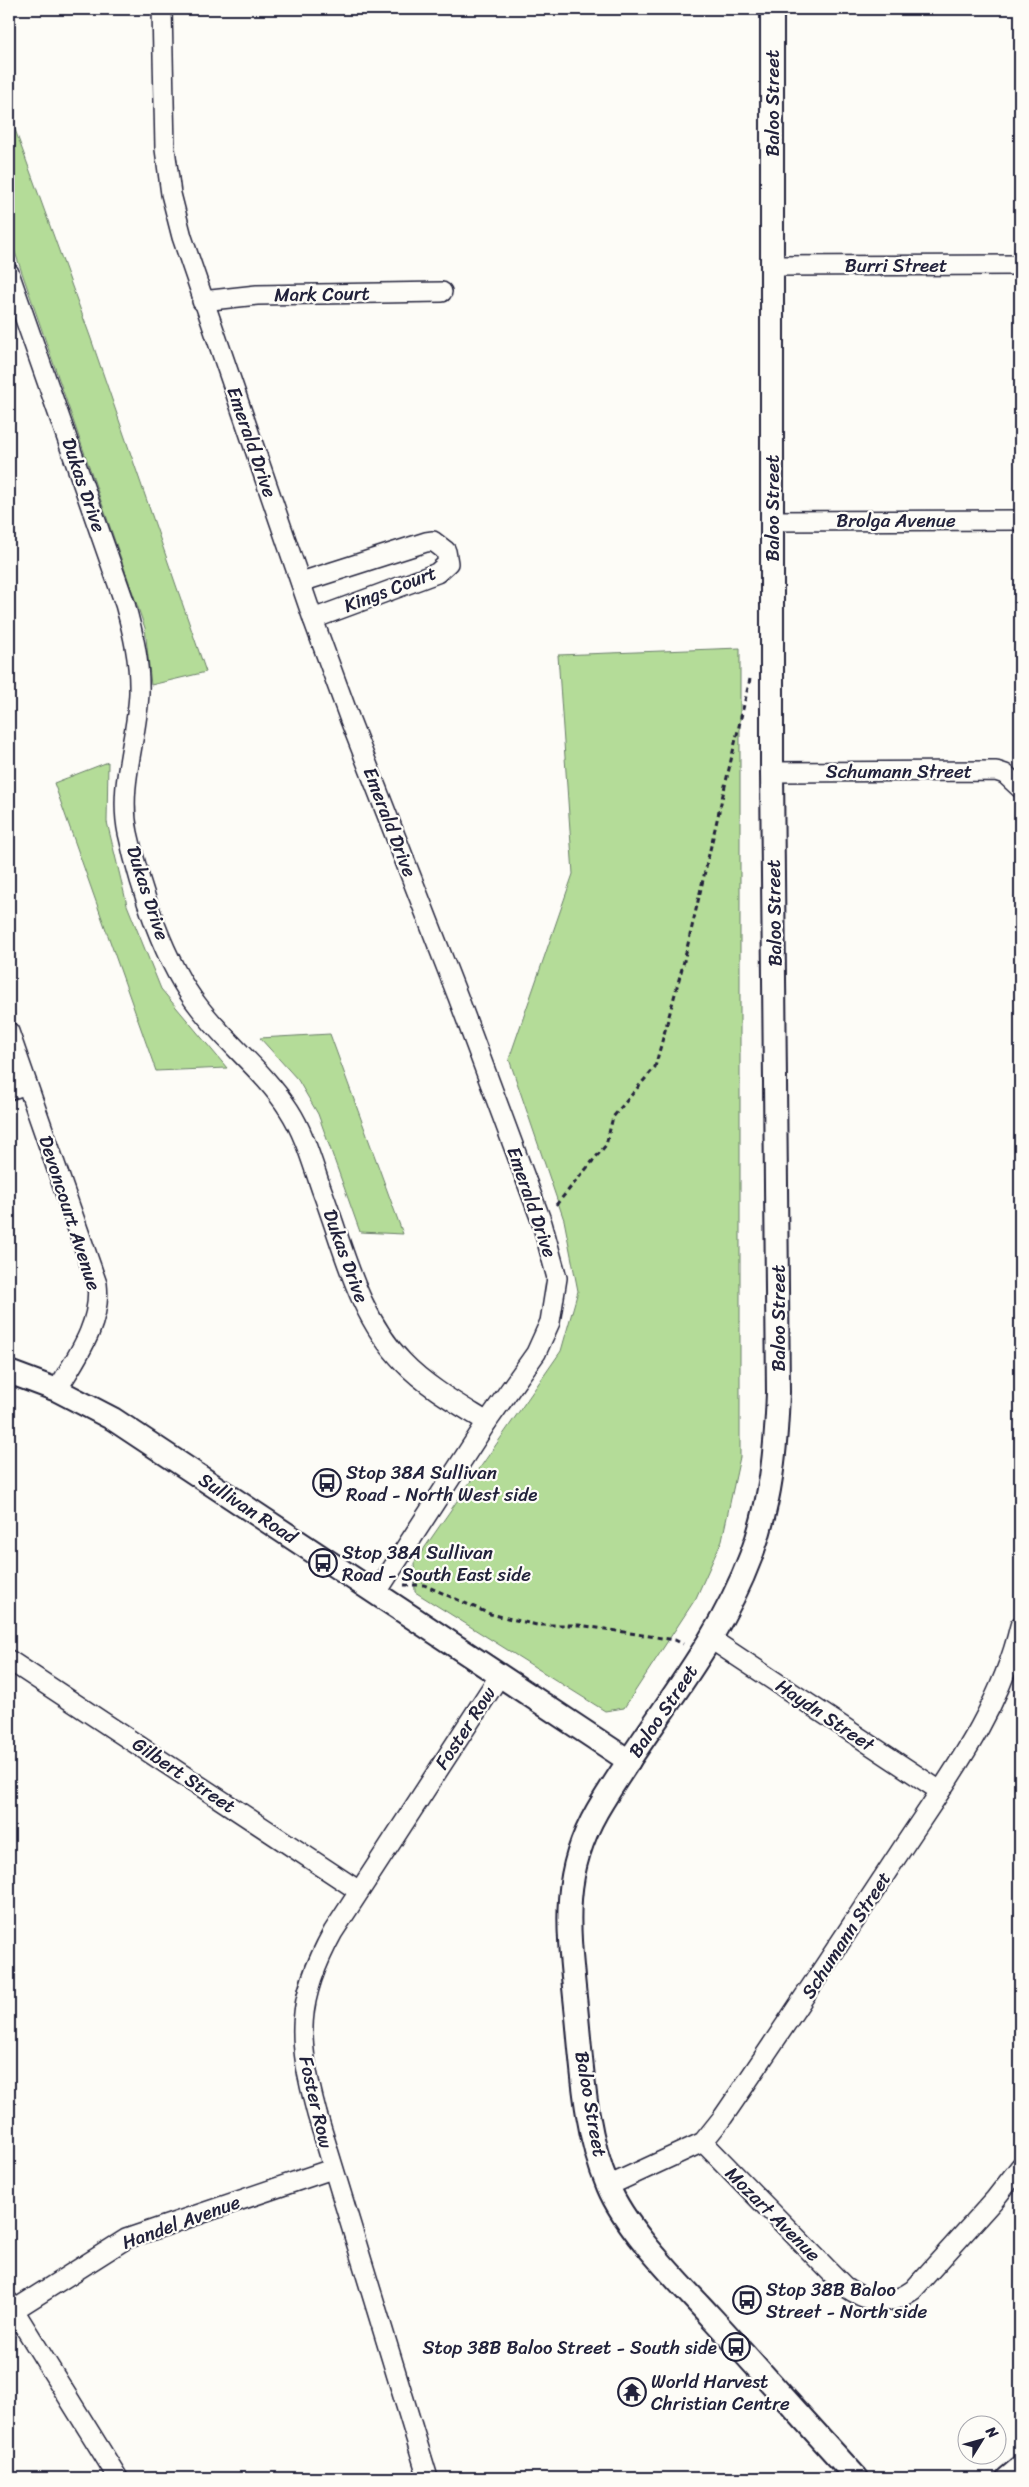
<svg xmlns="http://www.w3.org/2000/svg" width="1029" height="2487" viewBox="0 0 1029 2487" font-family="Sriracha,sans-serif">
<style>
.green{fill:#b4dc98;stroke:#6b7f6a}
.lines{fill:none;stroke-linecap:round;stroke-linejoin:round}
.minor-casing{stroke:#22223b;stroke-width:22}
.tertiary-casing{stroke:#22223b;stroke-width:26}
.path{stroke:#22223b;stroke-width:3;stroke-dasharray:5 4;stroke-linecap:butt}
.minor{stroke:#fdfcf7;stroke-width:19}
.tertiary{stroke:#fdfcf7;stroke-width:22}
.labels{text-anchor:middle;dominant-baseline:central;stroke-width:4.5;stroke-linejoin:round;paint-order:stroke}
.street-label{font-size:19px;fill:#22223b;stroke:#fdfcf7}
.poi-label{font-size:19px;fill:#22223b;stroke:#fdfcf7;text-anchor:start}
</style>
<rect width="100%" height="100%" fill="#fdfcf7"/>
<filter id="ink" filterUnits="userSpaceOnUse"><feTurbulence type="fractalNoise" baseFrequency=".02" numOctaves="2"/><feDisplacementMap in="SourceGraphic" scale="10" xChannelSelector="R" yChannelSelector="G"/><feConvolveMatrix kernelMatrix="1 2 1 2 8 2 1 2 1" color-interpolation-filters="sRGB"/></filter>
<g filter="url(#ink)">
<g class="green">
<path d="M9,113L90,336L206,672L151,685L145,628L9,235Z"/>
<path d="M740,648V1457L722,1540L696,1598L624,1708L605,1711L415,1592L414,1563L561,1351L578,1291L564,1220L509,1059L573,874L558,655Z"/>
<path d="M108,762L107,822L127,905L161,989L227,1068L156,1071L54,783Z"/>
<path d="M330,1034L403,1234L360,1232L318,1114L298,1080L260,1038Z"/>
</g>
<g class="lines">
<defs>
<g id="minor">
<path d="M162,9L165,149L171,194L182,237L313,619L350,720L458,997L542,1223L557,1278L550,1322L536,1353L487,1422L377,1592"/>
<path d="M773,266L1020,265"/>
<path d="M9,273L125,604C133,633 140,662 139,693C137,740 118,786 128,833C140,888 164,963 199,1007C226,1043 264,1071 289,1110C304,1133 312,1162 321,1188C344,1248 357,1315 403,1362C427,1387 458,1404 487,1422"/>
<path d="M202,301L257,295L442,292"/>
<path d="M772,521L1020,520"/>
<path d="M301,582L426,542L433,541L446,551L448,563L437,573L313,619"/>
<path d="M772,772L996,771L1005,774L1020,788"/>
<path d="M9,1032L97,1284C102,1324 76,1358 57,1390"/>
<path d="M9,1090L27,1084"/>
<path d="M711,1639L940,1791"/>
<path d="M9,1660L359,1891"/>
<path d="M703,2142L844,2286C868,2303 888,2308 913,2290L995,2199L1020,2167"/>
<path d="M608,2186L703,2142L723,2117C782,2031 840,1943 898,1855C945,1783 1000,1712 1020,1626"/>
<path d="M9,2302L118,2478"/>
<path d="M14,2310L126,2239L332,2169"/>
<path d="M428,2478L317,2114C297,2039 295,2001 333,1932L500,1675"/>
</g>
<g id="tertiary">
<path d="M772,9V772L778,1392C776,1449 771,1503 751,1556C716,1650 647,1725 597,1811C561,1874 568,1927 575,1997C582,2059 583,2128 608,2186C626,2230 679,2282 711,2317C760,2370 808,2425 857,2478"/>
<path d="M9,1372L57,1390L113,1419L629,1761"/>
<path d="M1008,2478L1020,2468"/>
</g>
</defs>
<use href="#minor" class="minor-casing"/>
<use href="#tertiary" class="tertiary-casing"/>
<g class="path">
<path d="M556,1205L606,1145L613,1117L655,1067L684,961L750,679"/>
<path d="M404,1585H424L490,1614L537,1625H579L675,1640L683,1644"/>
</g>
<use href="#minor" class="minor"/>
<use href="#tertiary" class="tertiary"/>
</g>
</g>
<defs>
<symbol id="bus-ring" viewBox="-11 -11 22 22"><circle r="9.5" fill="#fdfcf7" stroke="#22223b" stroke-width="1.5"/><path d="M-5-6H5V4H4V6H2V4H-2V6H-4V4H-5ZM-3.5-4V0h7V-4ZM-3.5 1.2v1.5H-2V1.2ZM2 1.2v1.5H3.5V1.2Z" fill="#22223b"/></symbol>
<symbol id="temple-ring" viewBox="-11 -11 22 22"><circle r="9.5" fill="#fdfcf7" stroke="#22223b" stroke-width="1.5"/><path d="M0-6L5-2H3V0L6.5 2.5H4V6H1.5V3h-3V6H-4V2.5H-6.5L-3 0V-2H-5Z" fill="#22223b"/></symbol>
</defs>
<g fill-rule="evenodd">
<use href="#bus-ring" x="311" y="1467" width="32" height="32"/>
<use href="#bus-ring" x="307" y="1547" width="32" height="32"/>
<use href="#bus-ring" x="731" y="2284" width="32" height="32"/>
<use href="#bus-ring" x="720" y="2331" width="32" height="32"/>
<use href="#temple-ring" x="616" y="2376" width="32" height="32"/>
</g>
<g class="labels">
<g class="street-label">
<text transform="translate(772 103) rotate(-90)">Baloo Street</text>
<text x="896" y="265">Burri Street</text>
<text transform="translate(322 294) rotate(-1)">Mark Court</text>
<text transform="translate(252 442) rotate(71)">Emerald Drive</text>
<text transform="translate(84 485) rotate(71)">Dukas Drive</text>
<text transform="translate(772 508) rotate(-90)">Baloo Street</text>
<text x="896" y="520">Brolga Avenue</text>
<text transform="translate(390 589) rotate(-21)">Kings Court</text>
<text x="899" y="771">Schumann Street</text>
<text transform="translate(390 822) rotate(69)">Emerald Drive</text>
<text transform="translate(148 893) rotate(72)">Dukas Drive</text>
<text transform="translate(774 913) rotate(-91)">Baloo Street</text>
<text transform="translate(532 1202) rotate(71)">Emerald Drive</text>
<text transform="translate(70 1213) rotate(72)">Devoncourt Avenue</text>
<text transform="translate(346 1256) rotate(70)">Dukas Drive</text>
<text transform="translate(778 1318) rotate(-90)">Baloo Street</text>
<text transform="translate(248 1508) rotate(33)">Sullivan Road</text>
<text transform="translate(663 1711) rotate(-56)">Baloo Street</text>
<text transform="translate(825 1715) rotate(34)">Haydn Street</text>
<text transform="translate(465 1728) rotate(-57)">Foster Row</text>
<text transform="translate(184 1775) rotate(34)">Gilbert Street</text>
<text transform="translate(846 1935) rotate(-57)">Schumann Street</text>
<text transform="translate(316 2102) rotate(77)">Foster Row</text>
<text transform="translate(591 2104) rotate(80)">Baloo Street</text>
<text transform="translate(773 2214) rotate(45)">Mozart Avenue</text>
<text transform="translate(181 2222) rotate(-20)">Handel Avenue</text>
</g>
<g class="poi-label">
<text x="346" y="1472">Stop 38A Sullivan<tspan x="346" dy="22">Road - North West side</tspan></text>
<text x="342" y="1552">Stop 38A Sullivan<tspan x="342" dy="22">Road - South East side</tspan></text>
<text x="766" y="2289">Stop 38B Baloo<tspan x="766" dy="22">Street - North side</tspan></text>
<text x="717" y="2347" text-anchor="end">Stop 38B Baloo Street - South side</text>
<text x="651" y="2381">World Harvest<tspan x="651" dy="22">Christian Centre</tspan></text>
</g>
</g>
<rect width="1029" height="2487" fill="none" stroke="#fdfcf7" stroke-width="30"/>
<rect x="15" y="15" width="999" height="2457" fill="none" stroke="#22223b" stroke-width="2" filter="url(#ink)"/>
<g transform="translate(982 2440) rotate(53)"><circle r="24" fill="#fdfcf7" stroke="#a5a5ac"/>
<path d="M0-4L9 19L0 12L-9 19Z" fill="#22223b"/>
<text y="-8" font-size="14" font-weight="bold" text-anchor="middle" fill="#22223b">N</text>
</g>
</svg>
